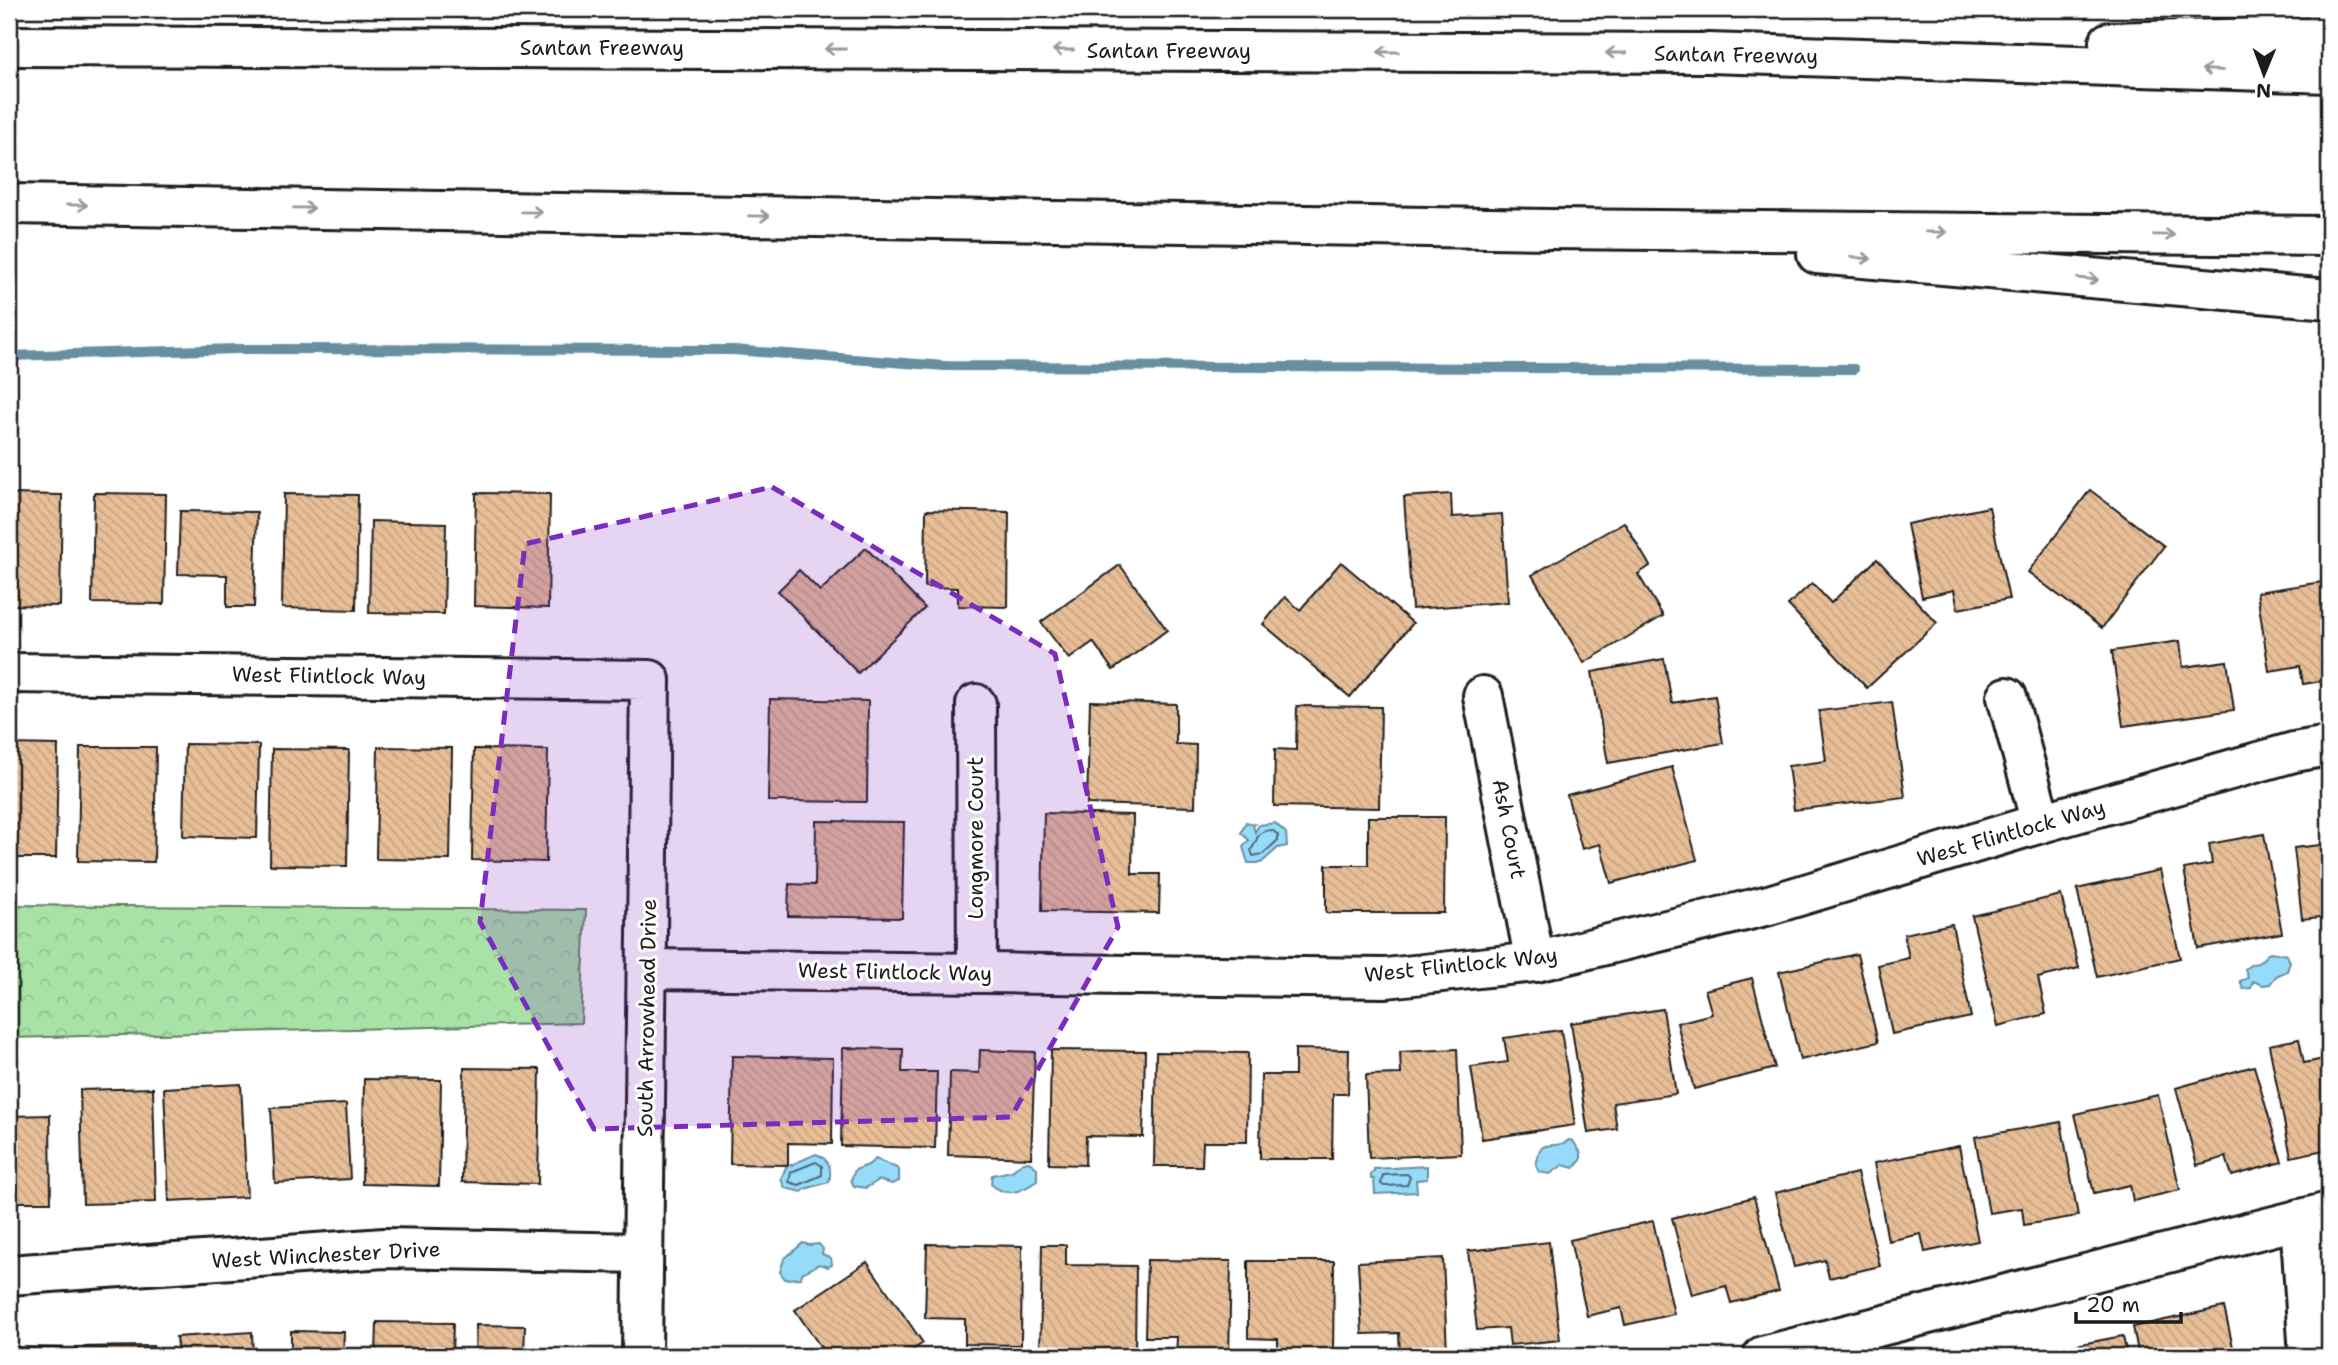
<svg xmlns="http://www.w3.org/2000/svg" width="2338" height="1365" viewBox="0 0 2338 1365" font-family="'Shantell Sans',sans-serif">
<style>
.park{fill:url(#park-crowns);stroke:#627f62;stroke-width:2}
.water{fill:#97dbfa;stroke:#668fa1;stroke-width:2}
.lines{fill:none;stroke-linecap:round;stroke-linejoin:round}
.shore{stroke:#4d6875;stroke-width:2}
.stream{stroke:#668fa1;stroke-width:10}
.building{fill:url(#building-back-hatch);stroke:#1c1c1c;stroke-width:2}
.minor-casing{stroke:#1c1c1c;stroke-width:44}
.motorway-casing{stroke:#1c1c1c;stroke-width:44}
.minor{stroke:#fff;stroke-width:38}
.motorway{stroke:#fff;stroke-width:38}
.oneway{stroke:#999}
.marked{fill:#7b2cbf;fill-opacity:0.2;stroke:#7b2cbf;stroke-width:5;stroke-dasharray:14 9;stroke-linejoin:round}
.labels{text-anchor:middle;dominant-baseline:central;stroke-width:6;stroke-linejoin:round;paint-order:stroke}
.street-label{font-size:21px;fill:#1c1c1c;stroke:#fff}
</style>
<defs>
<pattern id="park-crowns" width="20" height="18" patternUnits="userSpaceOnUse" patternTransform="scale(1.75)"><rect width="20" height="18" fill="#a9e2a7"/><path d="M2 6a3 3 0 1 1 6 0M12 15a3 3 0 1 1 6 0" fill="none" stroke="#91c18f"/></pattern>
<pattern id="building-back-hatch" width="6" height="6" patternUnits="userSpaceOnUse" patternTransform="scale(1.75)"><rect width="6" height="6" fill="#e7be97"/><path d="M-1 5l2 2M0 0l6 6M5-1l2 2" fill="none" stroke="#c6a382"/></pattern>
</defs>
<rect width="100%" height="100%" fill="#fff"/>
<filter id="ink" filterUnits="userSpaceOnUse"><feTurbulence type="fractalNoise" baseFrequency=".0143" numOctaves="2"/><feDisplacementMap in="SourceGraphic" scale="14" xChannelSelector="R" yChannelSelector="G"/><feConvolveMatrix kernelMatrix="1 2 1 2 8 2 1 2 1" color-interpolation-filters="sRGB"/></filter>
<g filter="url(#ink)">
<path class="park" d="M9,905L586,910L581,1023L9,1038Z"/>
<g class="water">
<path d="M1246,822L1255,824L1253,826L1255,832L1259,825L1275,823L1286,833L1287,846L1278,848L1261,863H1248L1243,847L1249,840L1241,833Z"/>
<path d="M2270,952L2287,955L2290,962L2287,971L2276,976L2270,984L2263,985L2253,981L2251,988L2243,989L2240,981L2248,978L2245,969L2252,964L2258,963Z"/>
<path d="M1569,1140L1573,1141L1581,1153V1160L1574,1168L1563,1165L1550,1174L1539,1172L1536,1166C1537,1162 1538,1153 1541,1149C1546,1142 1558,1149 1569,1140Z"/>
<path d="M816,1154C830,1159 832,1169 829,1182L805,1189L802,1192L785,1188L781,1179L786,1167Z"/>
<path d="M876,1159L897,1168L899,1170V1181L892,1184L879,1180L866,1188L854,1186L851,1180L855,1170L868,1165Z"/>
<path d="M1023,1162H1029L1037,1168V1181C1021,1192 1006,1198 991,1184L992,1175L1012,1171Z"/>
<path d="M1427,1166V1179L1416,1180L1417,1192L1375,1194L1374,1179H1371V1174L1374,1172V1169Z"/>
<path d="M803,1243L809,1245L819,1244L823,1249L822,1254L831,1258L832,1265L828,1267L819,1264L802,1273L801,1278L785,1279L780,1272L784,1259Z"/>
</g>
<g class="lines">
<g class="shore">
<path d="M1272,830L1278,835V840L1263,854L1253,856L1251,850C1259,839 1255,831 1272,830Z"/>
<path d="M816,1162L822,1166V1175L799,1185L789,1182L791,1172Z"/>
<path d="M1407,1174L1410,1177L1407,1185L1384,1186L1381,1184L1383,1175Z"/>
</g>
<path class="stream" d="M9,356L237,349L733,350L945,366L1854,369"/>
</g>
<g class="building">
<path d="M2090,490L2164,546L2102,628L2028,572Z"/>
<path d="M94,493L166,494L164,604L92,603Z"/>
<path d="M476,493L550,494L548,608L474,606Z"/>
<path d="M9,494L62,495L60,606L9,605Z"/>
<path d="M284,494L358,495L356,610L282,608Z"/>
<path d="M1451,494L1452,517L1502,514L1508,602L1412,609L1404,497Z"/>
<path d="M1989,507L2009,599L1958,609L1954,590L1922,597L1907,524Z"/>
<path d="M926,510L1009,512L1008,607L958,606V588L925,587Z"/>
<path d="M180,511L257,512L254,607H227V575L178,574Z"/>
<path d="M371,521L446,523L444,614L369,613Z"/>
<path d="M1624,522L1650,566L1638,574L1663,616L1584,663L1532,575Z"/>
<path d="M866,548L925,608L858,673L778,591L799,570L820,591Z"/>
<path d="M1877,559L1937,623L1867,688L1788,605L1812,583L1831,603Z"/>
<path d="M1341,562L1413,623L1350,697L1263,624L1285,597L1300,610Z"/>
<path d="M1120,565L1167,630L1113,670L1093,642L1069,659L1041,622Z"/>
<path d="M2329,581V680L2303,684L2300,666L2269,671L2257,592Z"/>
<path d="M2180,641L2183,667L2227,661L2234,710L2123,726L2112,651Z"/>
<path d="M1664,659L1672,703L1715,696L1723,743L1608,763L1592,672Z"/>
<path d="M770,699L868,701L867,802L768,801Z"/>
<path d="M1090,701L1176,704V744L1196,745L1195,807L1087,804Z"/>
<path d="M1892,702L1905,797L1794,810L1788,766L1826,761L1819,711Z"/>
<path d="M1297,706L1381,707L1379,808L1274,806L1275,749L1296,750Z"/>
<path d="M9,744L58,745L56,858H9Z"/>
<path d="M185,744L259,745L257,838L183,836Z"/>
<path d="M80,747H156L154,862L78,861Z"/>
<path d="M378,747L452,748L450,860L376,859Z"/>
<path d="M272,749L349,750L347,866L270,865Z"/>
<path d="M474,749L548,750L546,862L472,860Z"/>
<path d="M1672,767L1697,860L1611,883L1600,844L1582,849L1567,795Z"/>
<path d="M1044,813L1133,815L1132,874H1160L1159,913L1042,911Z"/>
<path d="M1368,817H1445L1444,913H1326V865H1368Z"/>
<path d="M816,821L904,822L902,918L788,916L789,884L815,885Z"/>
<path d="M2264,834L2282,933L2198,948L2184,869L2212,864L2209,844Z"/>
<path d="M2329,844V916L2302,919L2294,848Z"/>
<path d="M2160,870L2180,958L2097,977L2077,889Z"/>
<path d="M2061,895L2079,968L2038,978L2046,1014L1998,1026L1972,916Z"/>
<path d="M1952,924L1971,1017L1892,1034L1878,965L1909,958L1904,934Z"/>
<path d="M1857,954L1878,1042L1800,1060L1779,972Z"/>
<path d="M1752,978L1775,1068L1694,1089L1677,1023L1712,1014L1705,990Z"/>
<path d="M1663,1009L1676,1094L1613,1103L1617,1129L1588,1133L1571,1023Z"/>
<path d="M1561,1030L1575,1125L1482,1139L1471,1067L1508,1062L1504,1038Z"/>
<path d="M2299,1039L2304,1063L2329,1058V1149L2291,1157L2269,1045Z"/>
<path d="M843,1048L903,1049L902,1072H937L935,1148L841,1146Z"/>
<path d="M1295,1049L1349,1050L1348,1094H1333L1332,1159H1260L1261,1075H1295Z"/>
<path d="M1457,1049L1461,1154L1369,1158L1366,1075L1401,1074L1400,1052Z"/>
<path d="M980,1050L1035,1052L1031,1158L948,1155L950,1072L979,1073Z"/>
<path d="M1051,1050L1145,1051L1143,1137L1086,1136L1085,1165L1049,1164Z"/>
<path d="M1156,1052L1248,1053L1247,1142H1203L1202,1166H1154Z"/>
<path d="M732,1056L833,1058L832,1144L788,1143V1165L730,1164Z"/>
<path d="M2254,1066L2282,1162L2232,1176L2226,1157L2197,1165L2176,1088Z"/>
<path d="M464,1068L540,1069L538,1184L462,1182Z"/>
<path d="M364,1079L441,1080L439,1186L362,1184Z"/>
<path d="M241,1084L247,1197L169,1201L164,1088Z"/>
<path d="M153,1088L156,1202L83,1204L80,1090Z"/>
<path d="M2158,1095L2180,1190L2133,1201L2130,1185L2094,1193L2075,1114Z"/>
<path d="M346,1104L350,1179L275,1183L271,1108Z"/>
<path d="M50,1115L51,1202H9V1116Z"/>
<path d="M2061,1122L2078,1216L2024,1225L2022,1208L1989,1213L1975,1137Z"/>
<path d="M1959,1146L1978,1241L1925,1252L1921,1234L1888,1241L1874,1163Z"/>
<path d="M1857,1173L1880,1266L1829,1278L1825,1260L1794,1267L1775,1193Z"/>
<path d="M1754,1197L1779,1291L1731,1303L1726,1286L1692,1295L1672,1218Z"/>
<path d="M1653,1221L1674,1314L1625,1325L1621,1308L1587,1316L1570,1240Z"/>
<path d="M1549,1242L1560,1340L1510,1345L1508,1328L1477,1330L1468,1251Z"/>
<path d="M927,1244L1022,1246L1021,1345L965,1344V1319L925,1318Z"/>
<path d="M1042,1245H1066V1265L1136,1266L1135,1356H1040Z"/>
<path d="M1443,1258L1447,1353L1400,1355L1399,1333L1362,1334L1358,1262Z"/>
<path d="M1147,1260L1231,1261L1229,1356H1176L1177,1337H1145Z"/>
<path d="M1248,1261H1334L1333,1356H1278V1339L1248,1338Z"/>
<path d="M867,1262L923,1343L904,1356H827L795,1310Z"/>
<path d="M2224,1307L2235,1356H2139L2133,1327Z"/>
<path d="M377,1322L453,1323L452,1356H376Z"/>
<path d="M476,1325L525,1326L524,1356H550H475Z"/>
<path d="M291,1331L344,1332L343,1356H270V1352L291,1353Z"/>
<path d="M252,1332L253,1356H178L176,1337Z"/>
<path d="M2123,1336L2127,1356H2035L2034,1353Z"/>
<path d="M153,1346V1356H76V1347Z"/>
<path d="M9,1347L62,1348V1356H9Z"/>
</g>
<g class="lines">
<defs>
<g id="minor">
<path d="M9,673L650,680L642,1356"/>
<path d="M1483,696L1535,962"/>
<path d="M2007,697L2041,823"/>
<path d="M976,704L977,973"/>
<path d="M648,969L1386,978L1535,962L1769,905L2041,823L2294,752L2329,746"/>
<path d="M2300,1219L2309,1356"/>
<path d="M9,1275L384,1248L643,1253"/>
<path d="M1763,1356L2329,1212"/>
</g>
<g id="motorway">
<path d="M2109,42L2329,36"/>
<path d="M9,46L1708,53L2329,73"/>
<path d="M9,204L1550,229L2329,236"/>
<path d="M1817,254L2329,299"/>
</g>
</defs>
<use href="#minor" class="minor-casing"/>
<use href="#motorway" class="motorway-casing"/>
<use href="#minor" class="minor"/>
<use href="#motorway" class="motorway"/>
</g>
<defs><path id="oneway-shaft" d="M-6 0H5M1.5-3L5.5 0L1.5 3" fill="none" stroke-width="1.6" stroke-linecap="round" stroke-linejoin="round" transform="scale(1.75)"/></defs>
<g class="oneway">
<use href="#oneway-shaft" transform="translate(835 49) rotate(-180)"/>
<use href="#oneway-shaft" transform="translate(1063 50) rotate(-180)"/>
<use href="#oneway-shaft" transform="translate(1388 52) rotate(-180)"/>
<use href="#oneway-shaft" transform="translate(1616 53) rotate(-180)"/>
<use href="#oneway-shaft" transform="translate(2212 70) rotate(-178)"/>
<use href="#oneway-shaft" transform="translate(77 205) rotate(1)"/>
<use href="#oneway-shaft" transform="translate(304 208) rotate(1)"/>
<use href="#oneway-shaft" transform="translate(532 212) rotate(1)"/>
<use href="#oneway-shaft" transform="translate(759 216) rotate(1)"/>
<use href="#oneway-shaft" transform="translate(1936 232) rotate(1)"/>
<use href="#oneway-shaft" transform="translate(2164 235) rotate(1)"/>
<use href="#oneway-shaft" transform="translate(1861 258) rotate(5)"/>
<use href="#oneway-shaft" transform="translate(2088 279) rotate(5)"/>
</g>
</g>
<path class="marked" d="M772,487L1055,654L1118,927L1011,1117L594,1129L480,922L525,544Z"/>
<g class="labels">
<g class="street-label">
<text x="602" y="48">Santan Freeway</text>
<text x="1169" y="51">Santan Freeway</text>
<text transform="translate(1736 55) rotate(1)">Santan Freeway</text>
<text transform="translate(329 676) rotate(1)">West Flintlock Way</text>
<text transform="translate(1509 829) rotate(79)">Ash Court</text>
<text transform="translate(2011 833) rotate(-16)">West Flintlock Way</text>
<text transform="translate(976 838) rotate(-90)">Longmore Court</text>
<text transform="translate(1461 965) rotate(-6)">West Flintlock Way</text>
<text transform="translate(895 972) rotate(1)">West Flintlock Way</text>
<text transform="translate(647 1018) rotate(-89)">South Arrowhead Drive</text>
<text transform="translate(326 1255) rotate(-3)">West Winchester Drive</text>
</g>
</g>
<rect width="2338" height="1365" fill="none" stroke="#fff" stroke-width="35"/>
<rect x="18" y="18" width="2303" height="1330" fill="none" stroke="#1c1c1c" stroke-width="2.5" filter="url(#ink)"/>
<g transform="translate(2264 74) rotate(181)" stroke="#ffffff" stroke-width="5" paint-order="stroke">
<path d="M0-5L12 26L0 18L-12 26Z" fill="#1c1c1c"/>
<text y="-10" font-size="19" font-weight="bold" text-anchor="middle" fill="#1c1c1c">N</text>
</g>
<path d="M2076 1312v10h105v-10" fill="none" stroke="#1c1c1c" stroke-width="3.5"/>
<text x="2086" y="1312" font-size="21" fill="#1c1c1c" stroke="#ffffff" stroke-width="5" paint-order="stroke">20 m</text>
</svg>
